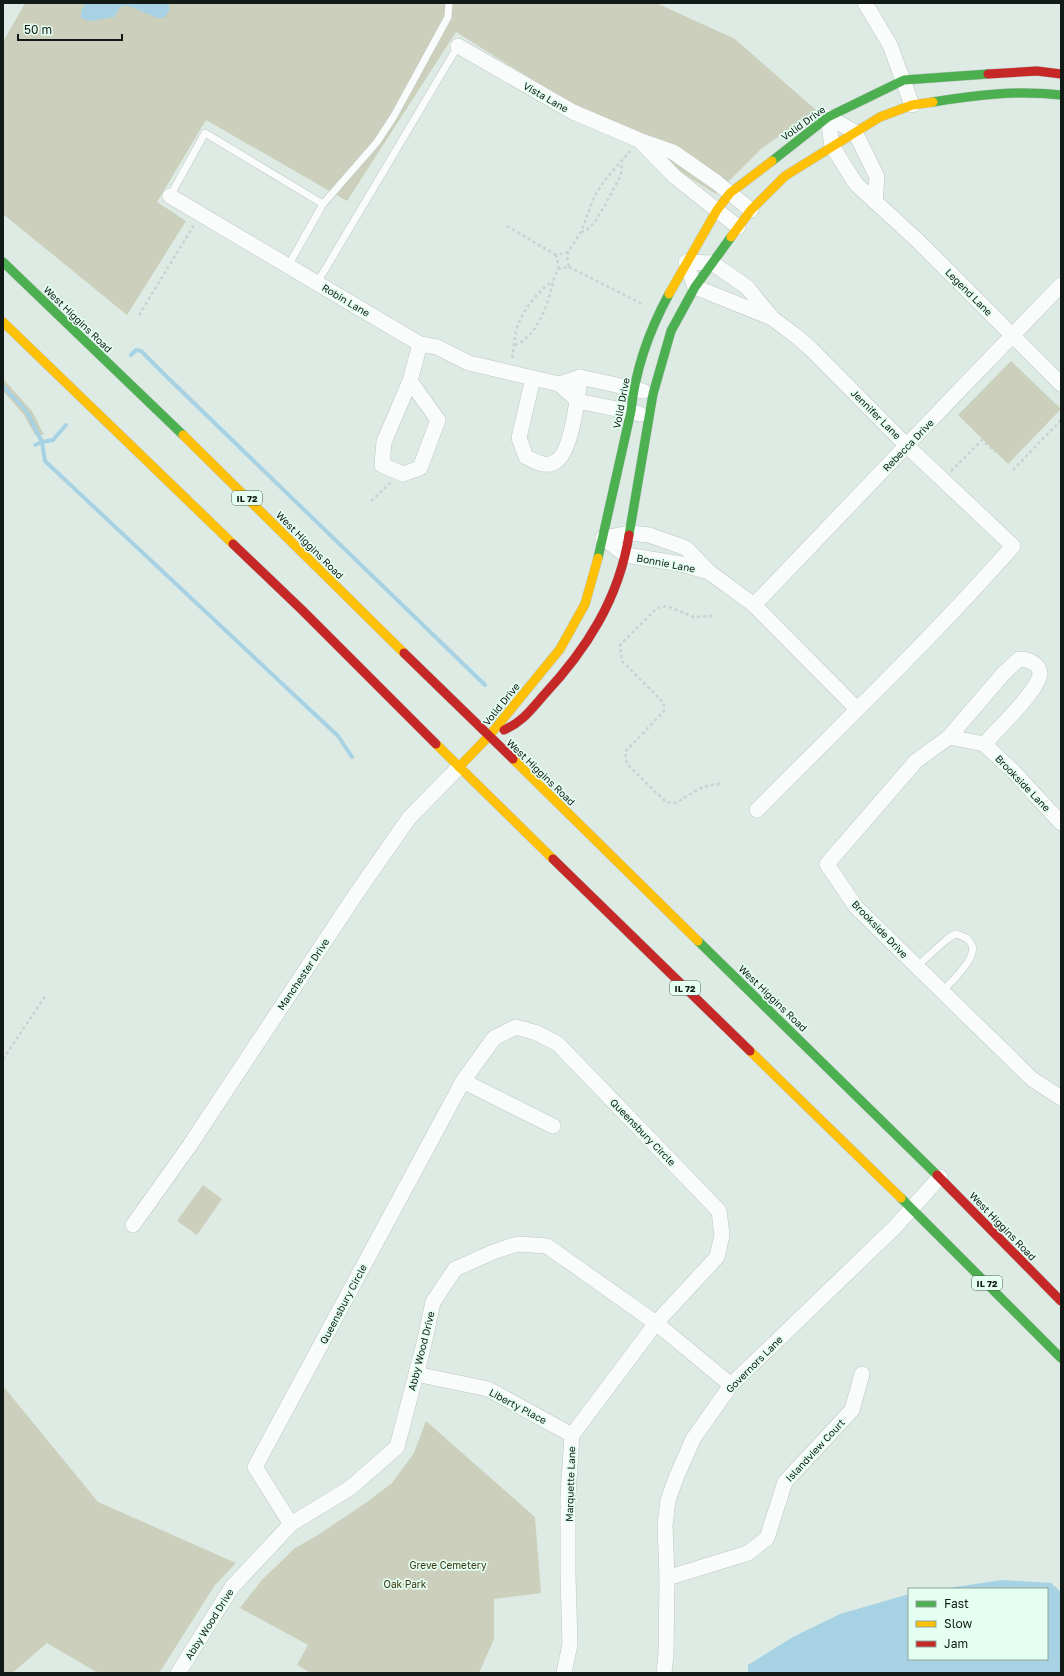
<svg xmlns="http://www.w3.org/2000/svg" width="1064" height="1676" viewBox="0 0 1064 1676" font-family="'Golos Text',sans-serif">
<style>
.green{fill:#cbcfbb}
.water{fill:#a7d2e3}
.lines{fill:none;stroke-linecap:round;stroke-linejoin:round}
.stream{stroke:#a7d2e3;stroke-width:4}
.lane-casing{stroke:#bdc8c2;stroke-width:8}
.street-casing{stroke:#bdc8c2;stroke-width:16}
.fast-casing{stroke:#bdc8c2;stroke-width:10}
.slow-casing{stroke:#bdc8c2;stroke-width:10}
.jam-casing{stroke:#bdc8c2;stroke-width:10}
.path{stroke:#ccd1cf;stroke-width:2.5;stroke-dasharray:3 3;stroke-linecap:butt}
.lane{stroke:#fafcfb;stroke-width:7}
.street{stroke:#fafcfb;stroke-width:15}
.fast{stroke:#4caf50;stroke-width:9}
.slow{stroke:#ffc107;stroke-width:9}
.jam{stroke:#c62828;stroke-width:9}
.labels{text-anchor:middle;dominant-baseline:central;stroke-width:3.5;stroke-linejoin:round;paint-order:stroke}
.shield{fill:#e4fff2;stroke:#505f58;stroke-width:1}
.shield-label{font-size:9px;font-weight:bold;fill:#111a16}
.street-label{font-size:10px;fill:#111a16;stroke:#e4fff2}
.park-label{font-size:10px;fill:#3f3910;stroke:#e4fff2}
</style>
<rect width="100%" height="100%" fill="#ddebe4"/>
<g class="green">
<path d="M25,3H656L735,39L816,110L761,149L716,194L456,32L347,201L206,120L157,202L186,221L127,315L3,214V42Z"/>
<path d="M1011,361L1061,409L1008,464L958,415Z"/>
<path d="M3,379L32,411L44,435H35L24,415L3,391Z"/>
<path d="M203,1185L222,1199L197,1235L177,1221Z"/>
<path d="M3,1386L98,1502L236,1563L215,1585L159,1673H98L47,1643L12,1673H3Z"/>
<path d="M426,1421L535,1517L541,1593L494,1599V1639L479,1673H311L297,1665L308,1645L240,1608L261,1581L295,1548L318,1535L367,1502L392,1483L414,1453Z"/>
</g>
<g class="water">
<path d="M85,3H169V11L164,18H157L127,5L120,8L114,17L89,21L81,18V11Z"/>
<path d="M1002,1580L1051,1583L1061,1592V1673H748V1665L793,1637L840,1614L909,1594V1659H1047V1589H942Z"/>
</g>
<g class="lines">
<g class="stream">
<path d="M131,355L136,350L141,351L165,375L485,685"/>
<path d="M3,386L27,412L42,442L45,461L338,736L352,757"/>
<path d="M35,445L42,442L53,440L66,425"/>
</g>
<defs>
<g id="lane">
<path d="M170,196L205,133L323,204L288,266"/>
<path d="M323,204L377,142L394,116L448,17L449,3"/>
<path d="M317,283L458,46"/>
<path d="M916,967L946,940L955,934C995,943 956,976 943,991"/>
</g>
<g id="street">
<path d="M865,3L890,45L912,105"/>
<path d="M458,46L573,112L639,140L673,152L716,182L751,210"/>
<path d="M828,117L832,146L856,184L918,241L1061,384"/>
<path d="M828,117L855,132L877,177L875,202"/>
<path d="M641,142L674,176L738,227"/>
<path d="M170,196L420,344L437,347L469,363L559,384L580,377L643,391"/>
<path d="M533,378L519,438L526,457C535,461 545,468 555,462C572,453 578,395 580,377"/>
<path d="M410,381L438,420L420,468L403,474L382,465L384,442L410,381L420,344"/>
<path d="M559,384L578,401L640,414"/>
<path d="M603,538L630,533L649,535L686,548L709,572L754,605L857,709"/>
<path d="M603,538L626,555L681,564L709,572"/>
<path d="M754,605C857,498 958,391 1061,285"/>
<path d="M949,737L1003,674L1019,659C1027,659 1039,663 1040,673C1040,689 996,731 984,744"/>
<path d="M984,744L949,737L916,761L827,864L856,907L1032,1079L1061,1098"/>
<path d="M984,744L1014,772L1061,823"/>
<path d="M757,810C843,723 932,638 1013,546L907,446L810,348L796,336L772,318L695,287L686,262L712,263L747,287L772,318"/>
<path d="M463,1081L553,1126"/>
<path d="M133,1225L190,1145L356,894L409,818L459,767"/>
<path d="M416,1374L488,1389L572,1435"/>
<path d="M291,1524L255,1467L463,1081L494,1038L516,1027L537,1033L558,1044L719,1211L722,1235L717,1257L656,1323L572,1435L568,1496V1575L570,1644L564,1673"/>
<path d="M667,1578L748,1553L767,1538L785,1482L852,1410L862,1374"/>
<path d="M178,1673L232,1587L291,1524L350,1488L397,1447L424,1344L433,1302L455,1269L493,1252L517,1244L547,1246L656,1323L731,1385"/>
<path d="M664,1673L666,1655L667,1578L665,1525L668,1500L676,1478L693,1439L731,1385L895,1227L940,1177"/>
</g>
<g id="fast">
<path d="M933,102C975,95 1018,90 1061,95"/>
<path d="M772,161L828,117L904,80L988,74"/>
<path d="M3,262L183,435"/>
<path d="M629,535L653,394L671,331L695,287L731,237"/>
<path d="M598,558L631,411C635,371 650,329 669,294"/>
<path d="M698,941L937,1175"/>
<path d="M901,1198L1061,1358"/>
</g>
<g id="slow">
<path d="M731,237L751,210L785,176L880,117L912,105L933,102"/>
<path d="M669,294L717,210L730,193L772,161"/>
<path d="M3,322L233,544"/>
<path d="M183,435L404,653"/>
<path d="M436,744L553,859"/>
<path d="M513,759L698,941"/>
<path d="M459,767L489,736L560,649L585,604L598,558"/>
<path d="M750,1051L901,1198"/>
</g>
<g id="jam">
<path d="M988,74L1037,71L1061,74"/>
<path d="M233,544L302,610L436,744"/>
<path d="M404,653L513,759"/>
<path d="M504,730C522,722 530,711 543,696C586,650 619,599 629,535"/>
<path d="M553,859L750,1051"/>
<path d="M937,1175L1061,1301"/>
</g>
</defs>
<use href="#lane" class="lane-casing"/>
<use href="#street" class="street-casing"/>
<use href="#fast" class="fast-casing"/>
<use href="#slow" class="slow-casing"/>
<use href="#jam" class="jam-casing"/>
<g class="path">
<path d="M507,226L556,255"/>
<path d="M581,232L587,230L595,222L606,203L621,175L622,163"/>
<path d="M569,267L644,305"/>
<path d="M558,269L569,267L567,256L568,252L581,232L594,197L604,181L630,151"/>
<path d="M139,315L194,225"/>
<path d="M515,345C538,336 548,304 553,282C554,277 558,272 558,267C558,263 557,259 556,255L568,252"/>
<path d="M512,358C514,349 514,340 516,331C521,313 537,291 553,281"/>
<path d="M1013,470L1061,420"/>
<path d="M951,471L982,440L995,452"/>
<path d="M371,501L390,483"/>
<path d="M712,616L694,617L667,606L657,608L620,645L622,661L664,703V711L625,752L627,764L666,802L676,803C692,793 702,784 722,784"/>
<path d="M3,1059L46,995"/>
</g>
<use href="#lane" class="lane"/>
<use href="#street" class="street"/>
<use href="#fast" class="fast"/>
<use href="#slow" class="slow"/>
<use href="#jam" class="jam"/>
</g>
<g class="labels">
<g class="shield">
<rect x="232" y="491" width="30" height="14" rx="3"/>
<rect x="670" y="981" width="30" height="14" rx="3"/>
<rect x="972" y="1276" width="30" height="14" rx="3"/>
</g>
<g class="shield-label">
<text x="247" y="498">IL 72</text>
<text x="685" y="988">IL 72</text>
<text x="987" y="1283">IL 72</text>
</g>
<g class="street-label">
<text transform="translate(546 97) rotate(30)">Vista Lane</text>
<text transform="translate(803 123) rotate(-36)">Volid Drive</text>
<text transform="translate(969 292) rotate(45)">Legend Lane</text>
<text transform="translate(346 300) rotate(31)">Robin Lane</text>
<text transform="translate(78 319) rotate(44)">West Higgins Road</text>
<text transform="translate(621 403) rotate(-79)">Volid Drive</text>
<text transform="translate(876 414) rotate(45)">Jennifer Lane</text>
<text transform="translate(908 445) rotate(-46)">Rebecca Drive</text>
<text transform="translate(310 545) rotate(45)">West Higgins Road</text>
<text transform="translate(666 563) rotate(11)">Bonnie Lane</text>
<text transform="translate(501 704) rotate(-51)">Volid Drive</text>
<text transform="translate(541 772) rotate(44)">West Higgins Road</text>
<text transform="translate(1023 783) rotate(46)">Brookside Lane</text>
<text transform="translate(880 929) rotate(46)">Brookside Drive</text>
<text transform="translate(303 974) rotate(-56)">Manchester Drive</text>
<text transform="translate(773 998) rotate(44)">West Higgins Road</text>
<text transform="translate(643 1132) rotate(46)">Queensbury Circle</text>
<text transform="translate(1003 1226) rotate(46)">West Higgins Road</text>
<text transform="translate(343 1304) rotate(-62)">Queensbury Circle</text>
<text transform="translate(421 1351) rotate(-76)">Abby Wood Drive</text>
<text transform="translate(754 1364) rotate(-45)">Governors Lane</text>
<text transform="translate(518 1406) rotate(28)">Liberty Place</text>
<text transform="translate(815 1450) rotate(-47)">Islandview Court</text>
<text transform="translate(570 1484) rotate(-88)">Marquette Lane</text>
<text transform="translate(209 1624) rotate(-58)">Abby Wood Drive</text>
</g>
<g class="park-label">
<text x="448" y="1565">Greve Cemetery</text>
<text x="405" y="1584">Oak Park</text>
</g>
</g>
<rect width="1064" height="1676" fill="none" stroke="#111a16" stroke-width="8"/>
<rect x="908" y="1588" width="140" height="72" fill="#e4fff2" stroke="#90a39a"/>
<rect x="916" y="1601" width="20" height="6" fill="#4caf50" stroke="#90a39a"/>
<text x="944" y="1608" font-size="12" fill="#111a16">Fast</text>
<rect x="916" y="1621" width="20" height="6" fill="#ffc107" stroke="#90a39a"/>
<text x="944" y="1628" font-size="12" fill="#111a16">Slow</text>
<rect x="916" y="1641" width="20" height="6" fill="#c62828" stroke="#90a39a"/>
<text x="944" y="1648" font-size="12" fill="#111a16">Jam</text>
<path d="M18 34v6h104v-6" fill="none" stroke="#111a16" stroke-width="2"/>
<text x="24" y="34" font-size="12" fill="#111a16" stroke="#e4fff2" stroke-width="3" paint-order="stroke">50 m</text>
</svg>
